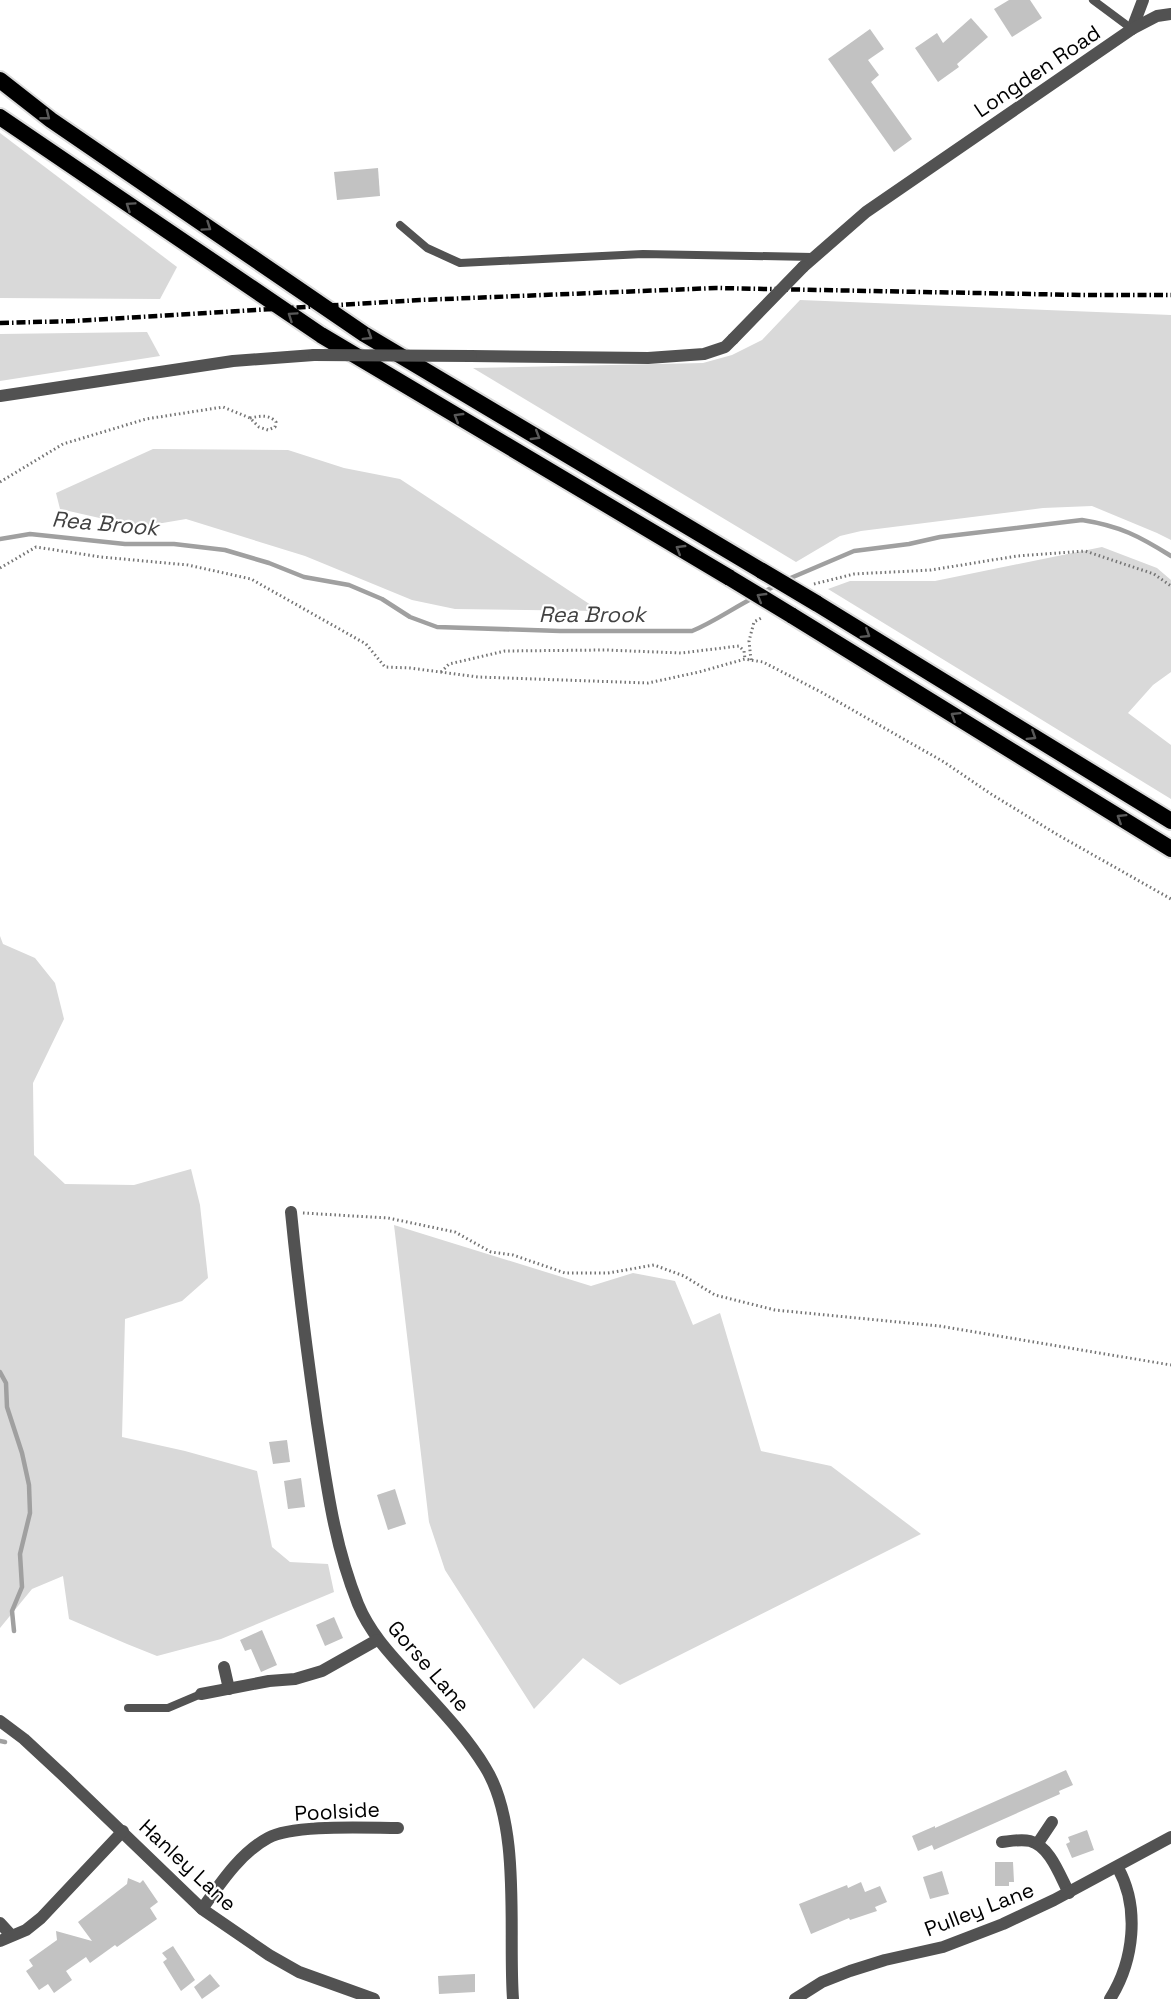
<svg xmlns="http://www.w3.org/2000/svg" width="1171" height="1999" viewBox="0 0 1171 1999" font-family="'Space Grotesk',sans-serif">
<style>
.green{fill:#d9d9d9}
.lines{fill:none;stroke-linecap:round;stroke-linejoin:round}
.stream{stroke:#a0a0a0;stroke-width:4.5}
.building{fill:#c2c2c2}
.trunk-casing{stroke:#dbdbdb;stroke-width:20}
.path{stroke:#747474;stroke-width:3;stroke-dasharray:1.5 3;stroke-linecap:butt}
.service{stroke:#525252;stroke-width:8}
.minor{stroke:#525252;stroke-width:12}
.tertiary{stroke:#525252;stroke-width:12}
.trunk{stroke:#000;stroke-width:16}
.rail{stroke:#000;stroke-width:4.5;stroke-dasharray:9 3 1.5 3;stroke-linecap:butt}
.trunk-bridge-casing{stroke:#dbdbdb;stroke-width:20;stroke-linecap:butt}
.tertiary-bridge{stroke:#525252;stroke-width:12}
.trunk-bridge{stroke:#000;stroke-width:16}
.oneway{stroke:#595959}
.labels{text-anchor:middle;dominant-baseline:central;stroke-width:4.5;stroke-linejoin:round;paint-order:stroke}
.street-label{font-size:21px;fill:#000;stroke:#fff}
.water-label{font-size:22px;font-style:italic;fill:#414141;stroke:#fff}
</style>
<rect width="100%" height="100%" fill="#fff"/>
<g class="green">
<path d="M0,133L177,267L160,299L0,298Z"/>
<path d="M800,300L1171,315V540L1157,533L1092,506L1043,508L861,531L840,536L796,562L473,368L703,363L732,355L762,340Z"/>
<path d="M147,332L160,356L0,381V334Z"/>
<path d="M153,449L288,450L344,468L400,479L600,611L455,609L412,600L305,556L186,519L139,527L60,509L56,493Z"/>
<path d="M1102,547L1157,568L1171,580V672L1153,685L1128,713L1171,745V799L828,589L850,581H935Z"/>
<path d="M0,936L3,944L35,958L55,983L64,1019L33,1083L34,1155L65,1184L134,1185L191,1169L200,1205L208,1278L182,1301L125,1319L122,1437L185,1451L257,1471L272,1547L290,1562L328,1564L334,1592L221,1639L157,1656L127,1644L69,1619L63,1576L32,1589L0,1628Z"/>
<path d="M394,1225L591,1286L633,1273L675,1281L693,1325L720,1313L761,1451L831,1466L921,1534L620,1685L583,1658L534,1709L445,1570L429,1522Z"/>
</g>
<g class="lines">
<g class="stream">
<path d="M0,539L30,534L125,544H174L225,550L269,563L304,577L349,585L382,599L410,617L437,627L560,631H692C714,622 733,608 755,597"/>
<path d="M786,580L854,551L909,544L940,537L1082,520C1120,526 1139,536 1171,556"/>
<path d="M762,593L778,584"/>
<path d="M0,1372L6,1383L7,1407L22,1453L29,1485L30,1513L20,1554L22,1587L12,1611L14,1631"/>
<path d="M0,1741L5,1742"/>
</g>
</g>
<g class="building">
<path d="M1009,0H1030L1042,18L1012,37L994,9Z"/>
<path d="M971,18L988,37L957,64L959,67L938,82L915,48L937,33L943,43Z"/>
<path d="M870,29L884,49L868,60L879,75L871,82L912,139L894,152L828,59Z"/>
<path d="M378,168L380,196L337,200L334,172Z"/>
<path d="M287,1440L290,1462L273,1464L269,1442Z"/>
<path d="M301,1478L305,1507L288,1509L284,1481Z"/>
<path d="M395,1489L406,1524L388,1530L377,1495Z"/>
<path d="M334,1617L343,1638L325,1646L316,1625Z"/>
<path d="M262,1630L277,1665L261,1672L251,1649L245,1651L240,1640Z"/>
<path d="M1066,1770L1073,1785L1059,1791L1060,1794L934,1850L932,1845L918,1851L912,1836L935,1826V1828Z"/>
<path d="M1087,1830L1094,1850L1072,1858L1066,1844L1070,1842L1068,1837Z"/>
<path d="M995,1862H1013L1014,1882H1009V1886H995Z"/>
<path d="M942,1871L949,1894L930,1899L923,1877Z"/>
<path d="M128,1878L140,1883L143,1880L158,1902L150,1908L157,1919L117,1947L115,1945L90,1963L86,1957L66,1971L72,1980L54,1993L48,1984L39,1990L26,1971L33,1966L29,1960L57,1940L56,1931L92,1941L78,1922L127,1884Z"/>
<path d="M861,1882L865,1892L880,1886L887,1902L875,1907L877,1911L850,1920L849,1918L811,1934L799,1904L847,1885L848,1888Z"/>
<path d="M173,1946L195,1980L181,1991L163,1962L167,1959L162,1953Z"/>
<path d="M210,1974L220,1986L202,1999L194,1987Z"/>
<path d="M475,1974V1992L439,1994L438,1976Z"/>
</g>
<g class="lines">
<defs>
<g id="trunk">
<path d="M0,80L51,120L364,334L762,571"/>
<path d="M0,117L321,335L730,578"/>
<path d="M816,603L1171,821"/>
<path d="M791,615L1171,849"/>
</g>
</defs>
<use href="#trunk" class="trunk-casing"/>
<g class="path">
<path d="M0,482L63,444L146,419L223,407L250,418L259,427L268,430L275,427L276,422C269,414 260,416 250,418"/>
<path d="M0,568L36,547L101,557L188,565L251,579L366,644L385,667L410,668L478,677L648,683L699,672L745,659L763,662L821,692L944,762L991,794L1058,835L1171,899"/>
<path d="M814,584L854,574L931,570L1017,556L1085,551L1154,574L1171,586"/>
<path d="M751,660L749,641L754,622L763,617"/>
<path d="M441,672L449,664L505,651L606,650L681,653L739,646L744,651L745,659"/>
<path d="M303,1213L388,1218L455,1232L491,1252L513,1255L565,1273H608L654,1265L684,1276L715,1295L775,1310L939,1326L1171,1365"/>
</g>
<g class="service">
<path d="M1093,0L1132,29"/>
<path d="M400,225L427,248L460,263L643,254L813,257"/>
<path d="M128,1708H168L201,1694"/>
</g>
<g class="minor">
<path d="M1132,29L1143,0"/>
<path d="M291,1212C298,1283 307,1353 317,1423C327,1487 334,1544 358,1604C370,1633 390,1654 411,1677C437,1706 465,1734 485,1767C522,1826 508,1932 513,1999"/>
<path d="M224,1667L229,1689"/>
<path d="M201,1694L269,1681L295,1679L322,1671L377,1640"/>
<path d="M0,1721L24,1739L67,1779L202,1909L269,1955L299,1972L374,1999"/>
<path d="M1002,1842C1011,1841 1021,1839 1030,1841C1050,1846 1060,1876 1069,1893"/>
<path d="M1038,1843L1052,1822"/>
<path d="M202,1909C220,1884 240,1853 268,1838C293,1824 367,1828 398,1828"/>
<path d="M0,1923L11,1935"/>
<path d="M0,1941L26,1930L41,1918L123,1831"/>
<path d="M1110,1999C1134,1961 1140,1908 1118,1868"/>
</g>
<g class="tertiary">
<path d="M803,267L866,212L1132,29L1157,16L1171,14"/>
<path d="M471,356L648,358L704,354L725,347L733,339"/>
<path d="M0,396L233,361L314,355"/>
<path d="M795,1999L822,1982L850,1971L885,1960L943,1947L1003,1924L1054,1900L1171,1837"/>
</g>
<use href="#trunk" class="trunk"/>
<path class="rail" d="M0,323L73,321L420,300L716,288L1081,295H1171"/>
<defs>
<g id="trunk-bridge">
<path d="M762,571L816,603"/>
<path d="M730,578L791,615"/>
</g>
</defs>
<use href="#trunk-bridge" class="trunk-bridge-casing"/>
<g class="tertiary-bridge">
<path d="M733,339L803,267"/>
<path d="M314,355L471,356"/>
</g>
<use href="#trunk-bridge" class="trunk-bridge"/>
</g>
<defs><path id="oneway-chevron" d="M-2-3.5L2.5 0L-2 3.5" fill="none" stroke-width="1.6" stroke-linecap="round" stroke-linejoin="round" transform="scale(1.5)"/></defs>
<g class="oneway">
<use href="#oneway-chevron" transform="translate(46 116) rotate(38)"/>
<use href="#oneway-chevron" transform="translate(130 206) rotate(-146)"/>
<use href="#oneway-chevron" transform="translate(207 227) rotate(34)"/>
<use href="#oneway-chevron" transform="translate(292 316) rotate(-146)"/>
<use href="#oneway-chevron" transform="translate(368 336) rotate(32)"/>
<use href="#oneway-chevron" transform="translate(458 417) rotate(-149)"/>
<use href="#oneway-chevron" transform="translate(536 436) rotate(31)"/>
<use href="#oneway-chevron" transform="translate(680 549) rotate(-149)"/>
<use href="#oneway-chevron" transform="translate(761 597) rotate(-149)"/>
<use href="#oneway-chevron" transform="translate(866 634) rotate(32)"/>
<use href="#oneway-chevron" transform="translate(955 716) rotate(-148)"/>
<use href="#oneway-chevron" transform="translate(1032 736) rotate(32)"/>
<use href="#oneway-chevron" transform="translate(1121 818) rotate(-148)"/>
</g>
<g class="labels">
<g class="street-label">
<text transform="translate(1037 71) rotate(-34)">Longden Road</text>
<text transform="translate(429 1666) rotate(49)">Gorse Lane</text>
<text transform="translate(337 1811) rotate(-3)">Poolside</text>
<text transform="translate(188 1865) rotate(43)">Hanley Lane</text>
<text transform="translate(979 1909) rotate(-21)">Pulley Lane</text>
</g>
<g class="water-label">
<text transform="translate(105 523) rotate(5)">Rea Brook</text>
<text x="592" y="614">Rea Brook</text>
</g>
</g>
</svg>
